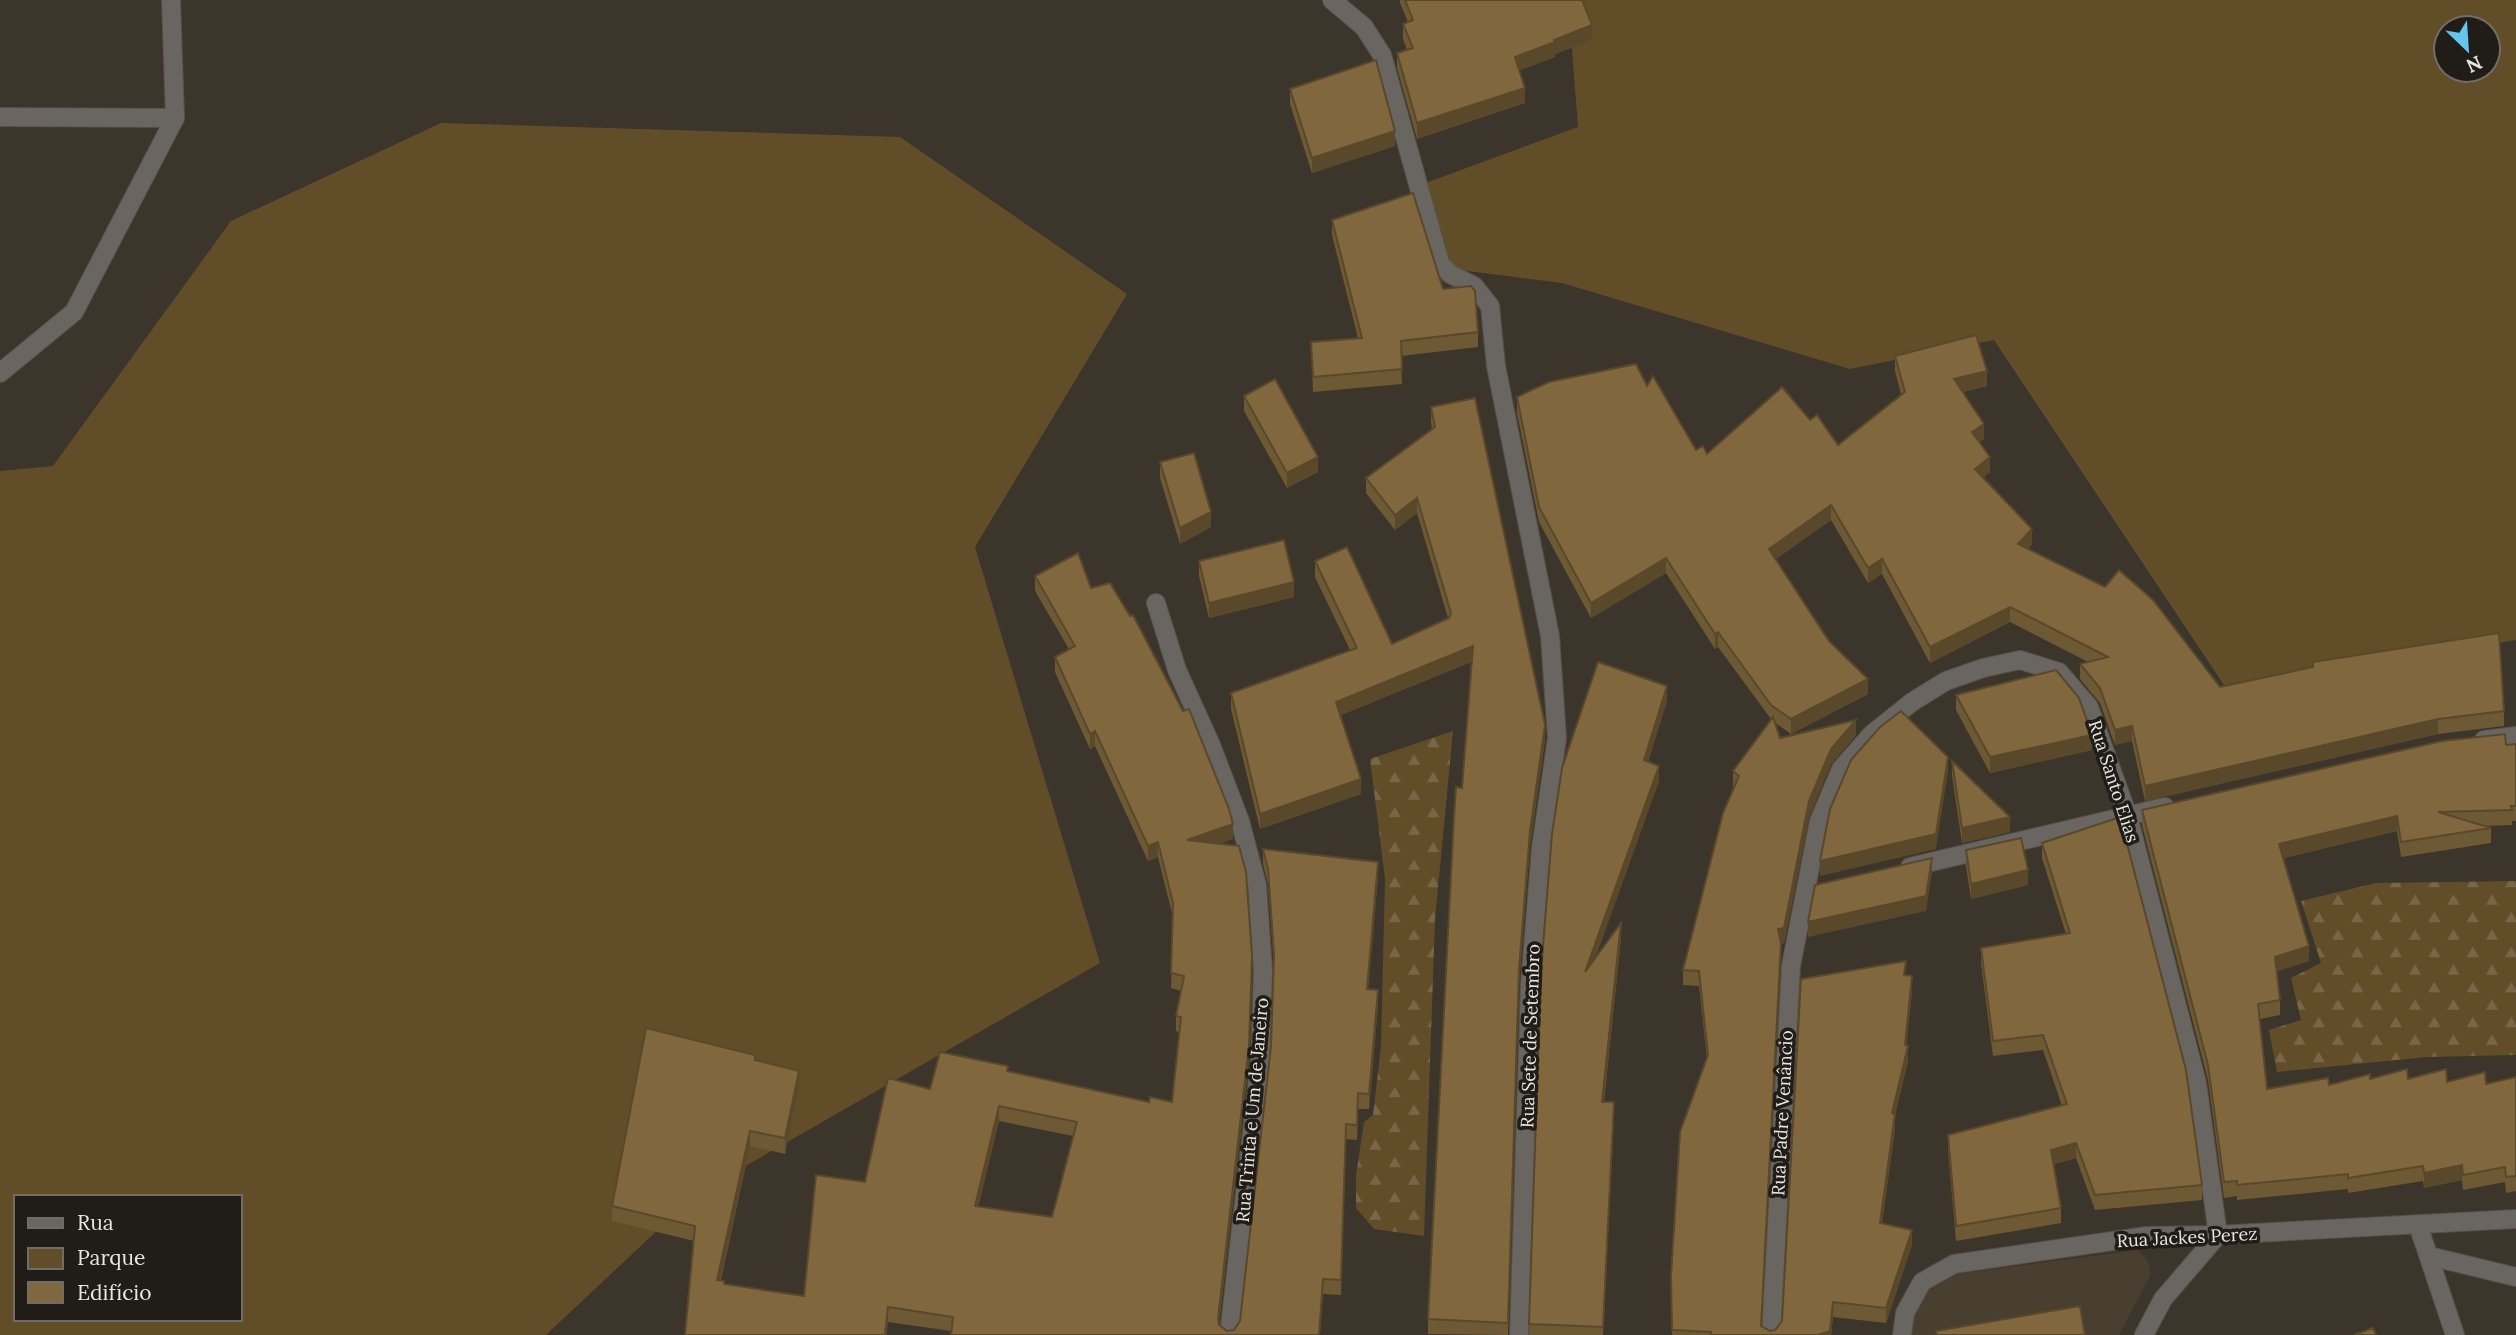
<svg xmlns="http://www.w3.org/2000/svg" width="2516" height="1335" viewBox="0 0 2516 1335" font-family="Lora,serif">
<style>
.built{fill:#483f30}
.forest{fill:url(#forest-firs)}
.green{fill:#624d29;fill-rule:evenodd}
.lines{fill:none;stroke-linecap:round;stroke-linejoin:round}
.minor-casing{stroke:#575149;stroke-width:20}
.minor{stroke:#696662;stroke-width:18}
.wall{fill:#6e5935;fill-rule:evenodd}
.shaded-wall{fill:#5a482b}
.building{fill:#80673e;stroke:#5a482b;stroke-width:2;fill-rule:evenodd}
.labels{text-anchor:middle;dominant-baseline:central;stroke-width:7;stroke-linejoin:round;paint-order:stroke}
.street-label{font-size:18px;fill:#e8e4df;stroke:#201d19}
</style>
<defs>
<pattern id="forest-firs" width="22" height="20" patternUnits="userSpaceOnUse" patternTransform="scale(1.75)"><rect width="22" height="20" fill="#624d29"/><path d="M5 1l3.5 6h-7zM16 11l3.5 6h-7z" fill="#786648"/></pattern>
</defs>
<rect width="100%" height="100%" fill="#3b352c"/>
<path class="built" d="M2138,1250L2148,1261L2151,1274L2119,1335H1912L1914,1315L1929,1290L1956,1274Z"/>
<g class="forest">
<path d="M1453,731L1435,919L1424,1236L1374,1229L1356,1208V1176L1364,1122L1373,1115L1381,1046L1385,879L1370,759Z"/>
<path d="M2516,881V1055L2427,1057L2277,1072L2269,1030L2301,1020L2291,978L2321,963L2301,901L2376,883Z"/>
</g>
<g class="green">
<path d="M1561,0H2516V640L2226,688L1994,340L1850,369L1562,283L1445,268L1423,184L1578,127L1570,24ZM2446,28H2488V70H2446Z"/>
<path d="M441,123L900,137L1127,294L975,547L1100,963L695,1195L546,1335H0V471L53,466L231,221ZM16,1197H240V1319H16Z"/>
</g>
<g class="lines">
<defs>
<g id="minor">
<path d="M1332,0L1364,27L1382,55L1440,263L1450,274L1474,286L1490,306L1496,366L1550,636L1557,738L1541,848L1530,985L1519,1335"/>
<path d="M0,117L175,118"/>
<path d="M0,373L74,312L175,118L171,0"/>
<path d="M1156,603L1177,670L1211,745L1240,821L1257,885L1263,971L1260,1061L1229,1335"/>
<path d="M2484,740L2516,736"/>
<path d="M1910,867L2165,807"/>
<path d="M2418,1225L2455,1335"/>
<path d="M2429,1256L2516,1277"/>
<path d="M1771,1335L1791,966L1819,821L1841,769L1872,734L1912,702L1946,681L1983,668L2020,660L2059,672L2089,707L2128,816L2197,1083L2218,1235L2163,1299L2144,1335"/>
<path d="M1902,1335L1905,1313L1922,1282L1954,1264L2147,1236L2218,1235L2516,1219"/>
</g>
</defs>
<use href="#minor" class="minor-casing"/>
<use href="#minor" class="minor"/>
</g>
<g class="wall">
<path d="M1400,0H1582L1592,40L1555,54V57L1519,70L1525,103L1417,139L1397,68V53L1407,50L1403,39V24L1408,22L1400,3Z"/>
<path d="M1290,89L1395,146L1312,173L1290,104Z"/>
<path d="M1332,220L1443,289L1478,332V347L1401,356L1402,384L1313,392L1311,342L1358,338L1332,235Z"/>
<path d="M1895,356L1987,386L1963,392L1984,439L1979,442L1990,472L1983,478L2032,544L2028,549L2220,687L2504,711V726L2438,734L2145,801L2132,741L2115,745L2100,703L2080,679V664L2088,662L2010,622L1930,663L1882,574L1868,583L1831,520L1776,559L1829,641L1868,694L1791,734L1774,722L1780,738L1856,735L1831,764L1809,817L1784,943L1781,944L1762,1326L1770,1331L1775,1330L1782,1321L1906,975L1912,991L1906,1045L1908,1061L1895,1115V1129L1882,1223L1912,1245L1886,1323L1833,1317L1831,1335H1672L1671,1276L1707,1059L1699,986L1683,985V970L1734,787H1733V771L1771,719L1718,647L1715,649L1666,573L1591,618L1539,522L1517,413V397L1647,386L1696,450L1707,454L1810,420L1838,445L1901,394L1895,371Z"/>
<path d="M1244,396L1318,472L1287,488L1244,411Z"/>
<path d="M1431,407L1545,740L1530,846L1519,984L1508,1335L1428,1334V1319L1471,662L1341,715L1361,794L1260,829L1231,709V693L1350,650L1315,577V561L1392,644L1448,618L1417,513L1395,530L1366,493V478L1432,429L1431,422Z"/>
<path d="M1160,462L1211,527L1180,544L1160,478Z"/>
<path d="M1199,561L1294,597L1209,618L1199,576Z"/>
<path d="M1035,576L1091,588L1233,839L1219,844L1252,971L1249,1060L1219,1324L1227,1331L1234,1330L1240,1321L1271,1046L1274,965L1268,884L1263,864V849L1378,877L1368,989L1378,1005L1369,1109H1358L1357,1140L1346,1139L1341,1295L1323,1294L1320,1335H951V1331L888,1322L685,1335L694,1241L612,1221V1206L755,1060L799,1086L785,1154L750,1146L721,1280L724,1284L804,1296L865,1182L930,1089L1008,1072L1149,1102H1172L1179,1032L1176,1031V1016L1181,991L1171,988L1173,917L1158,857L1148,861L1095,746L1090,749L1055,672V657L1069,649L1035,591ZM999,1121L1073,1136L1052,1217L978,1206Z"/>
<path d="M1956,695L2092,750L1990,773L1956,710Z"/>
<path d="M1667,701L1648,762L1659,781L1595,958L1621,939L1604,1102L1614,1118L1603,1335H1529L1541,971Z"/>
<path d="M2516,744V821H2512V825L2483,826L2491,828V843L2401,857L2397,831L2284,858L2309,961L2277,971L2280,1000V1015L2260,1019L2267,1089L2329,1085L2370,1079H2408L2486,1084L2516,1077V1191L2506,1193L2505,1182L2463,1190L2462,1180L2424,1188L2423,1181L2348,1193V1189L2237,1200V1196L2224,1198L2208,1080L2142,825V810L2506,745Z"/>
<path d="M1952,761L2010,832L1962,843L1952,776Z"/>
<path d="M2042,843L2202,1185V1200L2095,1210L2076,1158L2054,1164L2061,1208V1223L1956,1241L1948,1150V1135L2062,1106L2043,1050L1993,1056L1981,963V948L2066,934L2042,858Z"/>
<path d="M1966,850L2028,885L1971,899L1966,866Z"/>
</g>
<g class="shaded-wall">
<path d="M1592,25V40L1555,54V57L1515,72V57L1554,40Z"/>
<path d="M1525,88V103L1417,139V123Z"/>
<path d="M1395,131V146L1312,173V158Z"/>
<path d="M1987,371V386L1954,394V379Z"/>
<path d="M1984,424V439L1972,447V432Z"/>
<path d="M1318,457V472L1287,488V473Z"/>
<path d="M1990,457V472L1975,484V469Z"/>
<path d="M1417,498V513L1395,530V515Z"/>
<path d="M1831,505V520L1769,564V549Z"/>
<path d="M1211,512V527L1180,544V528Z"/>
<path d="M2032,529V544L2018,559V544Z"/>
<path d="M1666,558V573L1591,618V603Z"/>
<path d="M1882,559V574L1868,583V568Z"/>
<path d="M1294,582V597L1209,618V603Z"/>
<path d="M2010,607V622L1930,663V647Z"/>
<path d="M1718,632V647L1715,649V634Z"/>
<path d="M1473,646V661L1336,717V702Z"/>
<path d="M1868,679V694L1791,734V719Z"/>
<path d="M1667,686V701L1644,775V760Z"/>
<path d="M2438,719V734L2145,801V786Z"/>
<path d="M1856,720V735L1831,764L1809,817L1784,943L1778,944V929L1809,801L1831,749Z"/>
<path d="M1545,725V740L1530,846L1519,984L1508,1335L1519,969L1530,831Z"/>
<path d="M2132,726V741L2115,745V730Z"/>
<path d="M1095,731V746L1090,749V734Z"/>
<path d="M2092,735V750L1990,773V757Z"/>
<path d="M1948,757V772L1936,849L1820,876V861Z"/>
<path d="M1659,766V781L1585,987V972Z"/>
<path d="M1361,779V794L1260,829V814Z"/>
<path d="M2397,816V831L2279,859V844Z"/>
<path d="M2010,817V832L1962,843V828Z"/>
<path d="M1233,824V839L1187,855V840Z"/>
<path d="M1158,842V857L1148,861V846Z"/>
<path d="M1932,858V873L1926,911L1808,937V922Z"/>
<path d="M1378,862V877L1367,1004V989Z"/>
<path d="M2028,870V885L1971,899V884Z"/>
<path d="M1621,923V939L1602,1117V1102Z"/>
<path d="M1781,944V959L1761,1335Z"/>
<path d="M2309,946V961L2275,972V957Z"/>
<path d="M1252,971L1249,1060L1218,1334V1319Z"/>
<path d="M1912,976V991L1905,1060V1045Z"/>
<path d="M1378,990V1005L1369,1109V1094Z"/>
<path d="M1908,1046V1061L1895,1115V1129L1880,1238V1223L1892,1113Z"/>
<path d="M799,1071V1086L785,1154V1138Z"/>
<path d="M1614,1102V1118L1603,1335V1327Z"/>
<path d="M999,1106V1121L975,1221V1206Z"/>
<path d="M750,1131V1146L717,1295V1280Z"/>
<path d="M2076,1143V1158L2051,1165V1150Z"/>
<path d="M2462,1165V1180L2424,1188V1173Z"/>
<path d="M1912,1230V1245L1886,1323V1308Z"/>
<path d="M1833,1302V1317L1831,1335H1818Z"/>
<path d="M888,1307V1322L887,1335H885Z"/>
</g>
<g class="building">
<path d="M1405,0H1582L1592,25L1554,40L1555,42L1515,57L1525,88L1417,123L1397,53L1413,48L1403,24L1413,20Z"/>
<path d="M1376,60L1395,131L1312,158L1290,89Z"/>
<path d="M1413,193L1443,289L1471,286L1475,291L1478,332L1401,341L1402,369L1313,377L1311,342L1362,338L1332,220Z"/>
<path d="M1976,335L1987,371L1954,379L1984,424L1972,432L1990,457L1975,469L2032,529L2018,544L2105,587L2119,570L2153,600L2220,687L2313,667V662L2499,633L2504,711L2438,719L2145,786L2132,726L2115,730L2100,688L2080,664L2108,657L2010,607L1930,647L1882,559L1868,568L1831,505L1769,549L1829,641L1868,679L1791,719L1771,705L1718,632L1715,634L1666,558L1591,603L1539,507L1517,397L1549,382L1636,364L1647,386L1653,376L1696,450L1703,446L1707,454L1782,387L1810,420L1817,415L1838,445L1905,392L1895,356Z"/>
<path d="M1275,379L1318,457L1287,473L1244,396Z"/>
<path d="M1475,398L1545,725L1530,831L1519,969L1508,1323L1428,1319L1454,817L1456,787L1462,788L1473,646L1336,702L1361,779L1260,814L1231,693L1357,648L1315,561L1347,547L1392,644L1449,618L1451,613L1417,498L1395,515L1366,478L1435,427L1431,407Z"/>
<path d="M1194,453L1211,512L1180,528L1160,462Z"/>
<path d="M1284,540L1294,582L1209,603L1199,561Z"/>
<path d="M1078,553L1091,588L1110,583L1130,616L1133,615L1183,711L1189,709L1229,809L1233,824L1187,840L1239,846L1246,872L1252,956L1249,1045L1218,1319L1219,1325L1227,1331L1234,1330L1240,1321L1271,1046L1274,955L1268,869L1263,849L1378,862L1367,989L1378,990L1369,1094L1358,1093L1357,1125L1346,1124L1341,1280L1323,1279L1319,1335H951L953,1317L888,1307L885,1335H685L695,1226L612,1206L646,1028L755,1055V1060L799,1071L785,1138L750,1131L717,1280L724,1281V1284L804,1296L816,1175L865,1182L888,1078L930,1089L940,1052L1008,1066L1007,1071L1149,1102L1150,1097L1172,1102L1181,1017L1176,1016L1184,976L1171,973L1173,903L1158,842L1148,846L1095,731L1090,734L1055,657L1075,646L1035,576ZM999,1106L1077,1122L1052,1217L975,1206Z"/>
<path d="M1598,662L1667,686L1644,760L1659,766L1585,972L1621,923L1602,1102H1614L1603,1327L1529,1324L1541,971L1552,834L1562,768Z"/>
<path d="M2056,670L2079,698L2092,735L1990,757L1956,695Z"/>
<path d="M1901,711L1948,757L1936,834L1820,861L1830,809L1851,760L1880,727Z"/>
<path d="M1773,717L1780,738L1856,720L1831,749L1809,801L1784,928L1778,929L1781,943L1761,1326L1770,1331L1775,1330L1782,1321L1801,979L1906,961L1904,975L1912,976L1905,1045L1908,1046L1892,1113L1895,1114L1880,1223L1912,1230L1886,1308L1833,1302L1830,1331L1818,1335H1711V1332L1672,1330L1671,1276L1680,1132L1708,1055L1699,971L1683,970L1723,813L1739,776L1733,771Z"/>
<path d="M2505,734L2506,745L2516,744V806H2511L2512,810L2438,812L2491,828L2401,842L2397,816L2279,844L2309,946L2275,957L2280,1000L2258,1004L2267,1089L2328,1078L2329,1085L2370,1074V1079L2407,1069L2408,1079L2446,1069L2447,1082L2485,1072L2486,1084L2516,1077V1176L2506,1177L2505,1167L2463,1175L2462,1165L2424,1173L2423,1166L2348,1178V1174L2237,1185V1181L2224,1182L2208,1065L2142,810L2442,741Z"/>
<path d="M1952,761L2010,817L1962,828Z"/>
<path d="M2120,817L2186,1070L2202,1185L2095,1195L2076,1143L2051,1150L2061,1208L1956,1226L1948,1135L2067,1104L2043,1035L1993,1041L1981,948L2070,933L2042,843Z"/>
<path d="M2021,838L2028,870L1971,884L1966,850Z"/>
<path d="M1932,858L1926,896L1808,922L1815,885Z"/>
<path d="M2080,1306L2085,1335H1937L1936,1331Z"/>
<path d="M2373,1328L2376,1335H2354Z"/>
</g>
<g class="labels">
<g class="street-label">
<text transform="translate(2114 781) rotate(72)">Rua Santo Elias</text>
<text transform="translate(1530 1036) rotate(-88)">Rua Sete de Setembro</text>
<text transform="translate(1252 1110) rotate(-85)">Rua Trinta e Um de Janeiro</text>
<text transform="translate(1782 1113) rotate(-87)">Rua Padre Venâncio</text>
<text transform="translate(2187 1237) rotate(-3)">Rua Jackes Perez</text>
</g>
</g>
<rect x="14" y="1195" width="228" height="126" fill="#201d19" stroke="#706d68" stroke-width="2"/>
<rect x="28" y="1218" width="35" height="10" fill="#696662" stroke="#706d68" stroke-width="2"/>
<text x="77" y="1230" font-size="21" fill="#e8e4df">Rua</text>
<rect x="28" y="1248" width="35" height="21" fill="#624d29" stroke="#706d68" stroke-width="2"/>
<text x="77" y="1265" font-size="21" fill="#e8e4df">Parque</text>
<rect x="28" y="1282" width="35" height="21" fill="#80673e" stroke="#706d68" stroke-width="2"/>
<text x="77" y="1300" font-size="21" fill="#e8e4df">Edifício</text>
<g transform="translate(2467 49) rotate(155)"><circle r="33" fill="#201d19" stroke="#706d68" stroke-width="2"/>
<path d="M0-5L12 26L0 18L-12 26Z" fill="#65c5ee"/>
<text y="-10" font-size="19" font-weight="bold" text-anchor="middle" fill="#e8e4df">N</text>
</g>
</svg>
